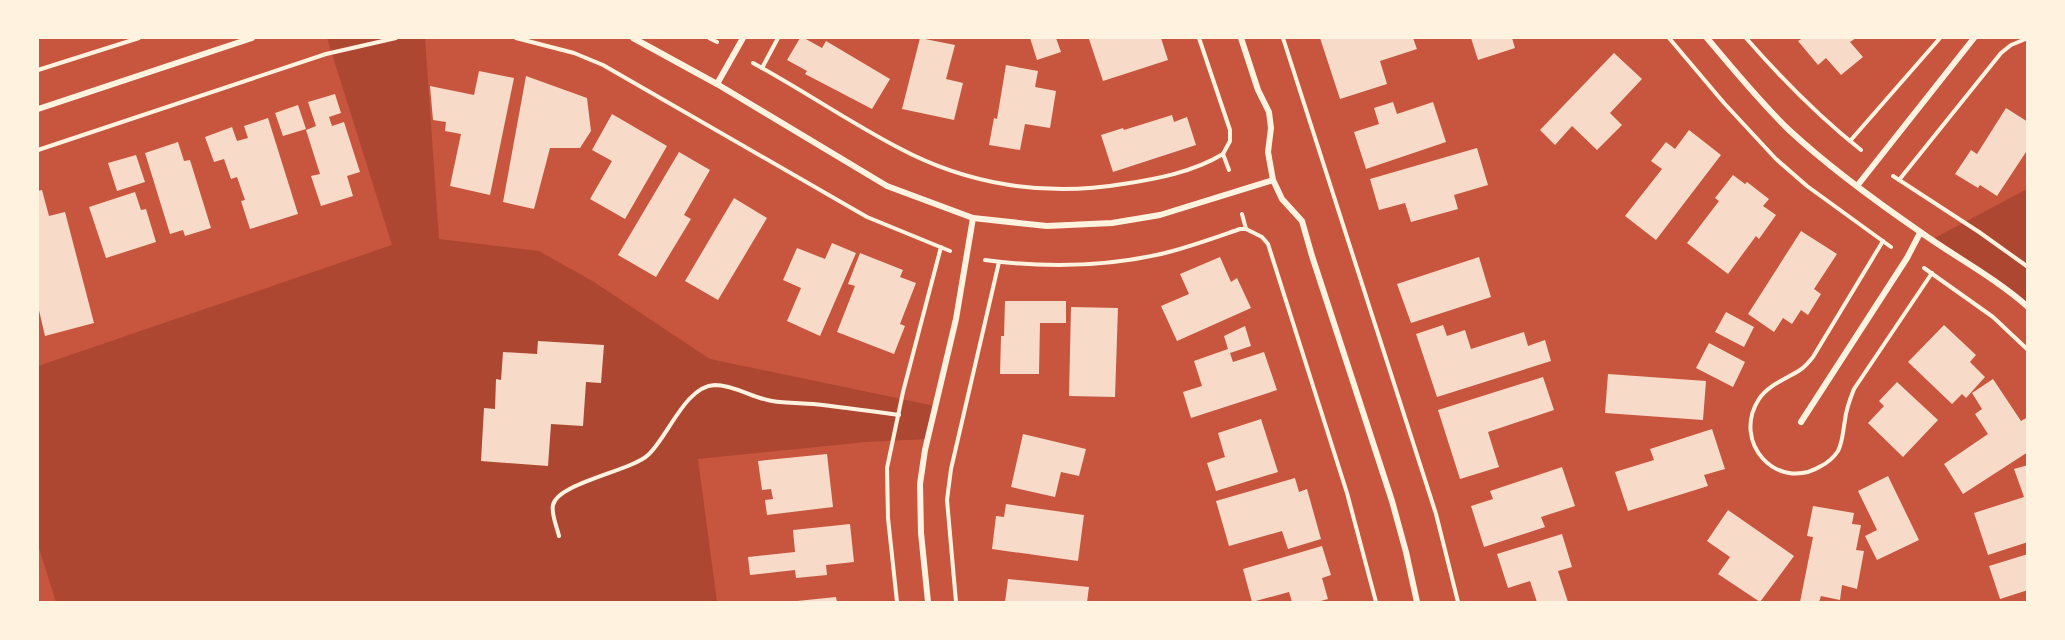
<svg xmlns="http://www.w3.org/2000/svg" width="2065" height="640" viewBox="0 0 2065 640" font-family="Raleway,sans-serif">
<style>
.green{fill:#ae4732}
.building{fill:#f7dbc8}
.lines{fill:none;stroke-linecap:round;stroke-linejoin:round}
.path{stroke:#fff3e0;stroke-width:4}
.minor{stroke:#fff3e0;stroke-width:6}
</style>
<rect width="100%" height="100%" fill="#c8553d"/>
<g class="green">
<path d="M327,38H425L439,239L539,251L594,282L710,359L935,406L928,439L866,442L698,459L717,602H56L38,545V366L392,245Z"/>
<path d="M2027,189V307L1931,240Z"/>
</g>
<g class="building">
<path d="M800,38H804L822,48L826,41L890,79L872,109L805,74L807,71L787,60Z"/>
<path d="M920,38L955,45L946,79L963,83L954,120L902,109Z"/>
<path d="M1030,38H1056L1061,52L1037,60Z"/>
<path d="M1092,38H1161L1168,60L1103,81L1089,39Z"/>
<path d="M1320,38H1413L1417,49L1380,61L1387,84L1340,99Z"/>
<path d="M1471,38H1512L1515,48L1478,60Z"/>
<path d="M1803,38H1856L1850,42L1863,57L1841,75L1826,58L1818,65L1798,41Z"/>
<path d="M1614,53L1642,79L1610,113L1622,125L1597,150L1572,126L1555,145L1540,130Z"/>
<path d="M1006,65L1038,71L1035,87L1056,91L1050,128L1025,124L1020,150L989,145L994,118L997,119Z"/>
<path d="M479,71L514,78L490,195L450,186L461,134L445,131L446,122L433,120L430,86L474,95Z"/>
<path d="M526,76L587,98L591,131L580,148H550L534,209L503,202Z"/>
<path d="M335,94L341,113L329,117L332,126L344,122L360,172L347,176L353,196L321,206L311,176L320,174L306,130L316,126L308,102Z"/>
<path d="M1393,102L1397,114L1433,102L1446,142L1366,169L1354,132L1379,124L1374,108Z"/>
<path d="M298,105L306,129L283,136L275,113Z"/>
<path d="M2006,108L2028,122V149L1997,196L1980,185L1978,188L1955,174L1971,150L1977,154Z"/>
<path d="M612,114L667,146L625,219L590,199L612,161L592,150Z"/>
<path d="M1172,115L1174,122L1187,117L1196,145L1113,172L1101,135L1123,128L1124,130Z"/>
<path d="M268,118L298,214L250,229L241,201L245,200L237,177L231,179L224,159L214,162L205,137L232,127L237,141L248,138L244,126Z"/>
<path d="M1689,130L1721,155L1656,240L1625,216L1662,169L1651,161L1666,142L1675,149Z"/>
<path d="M178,142L184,161L190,160L211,228L185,236L183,230L170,234L145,153Z"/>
<path d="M1477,148L1488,185L1454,195L1458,209L1411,222L1405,203L1379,210L1370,179Z"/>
<path d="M679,152L710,170L684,215L691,219L656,277L618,255Z"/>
<path d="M136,155L145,182L117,191L108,163Z"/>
<path d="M1733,175L1745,184L1747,182L1769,199L1763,206L1776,215L1759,239L1756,236L1728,274L1687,243L1719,201L1715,198Z"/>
<path d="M42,190L49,216L65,212L94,323L45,336L38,306V191Z"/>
<path d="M135,192L141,210L146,209L156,242L106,258L89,207Z"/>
<path d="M734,198L767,218L718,300L685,281Z"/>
<path d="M1801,231L1837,254L1814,289L1821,294L1808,315L1801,310L1792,324L1783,318L1774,332L1748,314Z"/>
<path d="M832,243L856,253L820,336L787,321L801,288L783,280L797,248L825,259Z"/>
<path d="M860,253L903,270L900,277L916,283L900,324L905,326L894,354L837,332L855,286L848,284Z"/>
<path d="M1220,257L1231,282L1237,278L1251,308L1177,341L1161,306L1189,294L1180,274Z"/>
<path d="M1479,257L1491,297L1411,323L1397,284Z"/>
<path d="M1005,301H1066V323H1040L1039,374H1000L1001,336H1004Z"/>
<path d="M1071,307L1118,308L1115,397L1069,396Z"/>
<path d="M1726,312L1754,327L1744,347L1715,332Z"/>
<path d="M1443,325L1447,336L1465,330L1471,349L1524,332L1528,346L1545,340L1551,361L1437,397L1416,334Z"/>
<path d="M1944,325L1976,355L1970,362L1985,377L1966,398L1962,394L1952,404L1908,362Z"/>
<path d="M1245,326L1251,346L1230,353L1233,362L1264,352L1277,390L1191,418L1183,392L1202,386L1194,361L1228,349L1224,336Z"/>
<path d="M538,341L604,345L601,383L586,382L583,426L551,424L548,466L481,461L484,408L495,409L496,379L501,380L503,352L537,354Z"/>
<path d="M1709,343L1745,362L1733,387L1696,368Z"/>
<path d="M1608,374L1706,381L1703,420L1605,413Z"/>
<path d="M1543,377L1554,410L1488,432L1499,467L1460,479L1438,410Z"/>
<path d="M1993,379L2021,421L2028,417V452L1963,494L1944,464L1988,434L1975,414L1982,409L1972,393Z"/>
<path d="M1897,382L1938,420L1903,457L1868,423L1884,406L1879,401Z"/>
<path d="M1261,419L1278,472L1216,491L1207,463L1225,457L1218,433Z"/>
<path d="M1712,429L1725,469L1704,475L1708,486L1628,511L1615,472L1654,460L1650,449Z"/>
<path d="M1023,434L1086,449L1079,476L1061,472L1055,497L1011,487Z"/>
<path d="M827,454L833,507L767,515L765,500L773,499L771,489L762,490L758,461Z"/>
<path d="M2028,465V542L1988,555L1974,513L2024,497L2014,469Z"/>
<path d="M1562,467L1575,506L1541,517L1545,527L1484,547L1471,506L1493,499L1490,491Z"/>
<path d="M1888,476L1919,540L1877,560L1865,536L1877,530L1858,491Z"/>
<path d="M1295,478L1299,492L1307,489L1321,539L1288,549L1282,531L1229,546L1216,501Z"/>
<path d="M1006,504L1084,515L1078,561L992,549L996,516L1004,517Z"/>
<path d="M1813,506L1854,513L1852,524L1861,525L1856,550L1864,551L1857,589L1842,585L1840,600L1821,596L1819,602H1800L1813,537L1807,536Z"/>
<path d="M1728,510L1794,556L1760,602L1718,574L1730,557L1707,541Z"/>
<path d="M850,524L854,562L826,565L827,575L796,578L795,570L750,575L748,557L795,552L793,530Z"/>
<path d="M1562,534L1572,567L1558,571L1568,602H1537L1530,581L1508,588L1497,554Z"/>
<path d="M1322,546L1331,575L1322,578L1328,599L1317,602H1292L1289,592L1252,602L1243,569Z"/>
<path d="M2028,554V590L2000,599L1989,566Z"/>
<path d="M1008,579L1089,587L1087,602H1005Z"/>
<path d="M836,597L837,602H797V601Z"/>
</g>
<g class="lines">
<g class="path">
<path d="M516,38L574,53L603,65L867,217L950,251"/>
<path d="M709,38L717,42"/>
<path d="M1199,38L1230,130V141L1223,154L1229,170"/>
<path d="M1283,38L1436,514L1458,602"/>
<path d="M1669,38L1724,103L1776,159L1807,186L1891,247"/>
<path d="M1746,38C1781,78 1818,116 1861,150"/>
<path d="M753,63C803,90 849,122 899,148C968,185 1046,197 1123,184C1157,179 1193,172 1223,154"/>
<path d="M762,68L778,38"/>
<path d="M38,70L139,38"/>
<path d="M1850,141L1940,38"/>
<path d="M38,150L326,54L396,38"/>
<path d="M1893,176L1979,232L2028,267"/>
<path d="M1899,180L2001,53L2011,45L2028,38"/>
<path d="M1242,214L1246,229L1262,237L1268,244L1347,493L1376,602"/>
<path d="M1883,241L1813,357C1809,362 1805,367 1800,370C1786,379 1768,385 1759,399C1731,442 1777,493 1821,466C1827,463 1834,457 1838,451C1843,441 1843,430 1845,420C1846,409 1850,399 1854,389L1932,273"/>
<path d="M985,260C1044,268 1103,267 1161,254C1187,248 1214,238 1240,229H1246"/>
<path d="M1924,268L1993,317L2028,350"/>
<path d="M559,536C557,527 551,514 553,505C558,483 631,471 648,455C668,437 685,386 715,385C734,385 753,398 772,401C785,403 799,403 813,404C841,407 870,411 899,415"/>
<path d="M897,602L888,518L887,468L903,392L941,247"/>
<path d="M956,602L947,500L951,469L999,262"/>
</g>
<g class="minor">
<path d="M633,38L717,84L887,186L973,218L1047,226L1112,223L1160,215L1273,180"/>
<path d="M1241,38L1258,90L1269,112L1271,128L1268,152L1273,180L1282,199L1302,221L1312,256L1392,501L1406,552L1417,602"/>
<path d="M1707,38C1733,69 1760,102 1789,130C1829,167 1874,200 1919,231C1955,257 1994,277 2028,307"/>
<path d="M717,84L743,38"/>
<path d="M38,109L252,38"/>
<path d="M1857,186L1974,38"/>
<path d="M1801,422L1907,258L1920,233"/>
<path d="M928,602L921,533L920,484L925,450L956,319L973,218"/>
</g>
</g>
<rect width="2065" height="640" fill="none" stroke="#fff3e0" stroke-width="78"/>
</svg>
